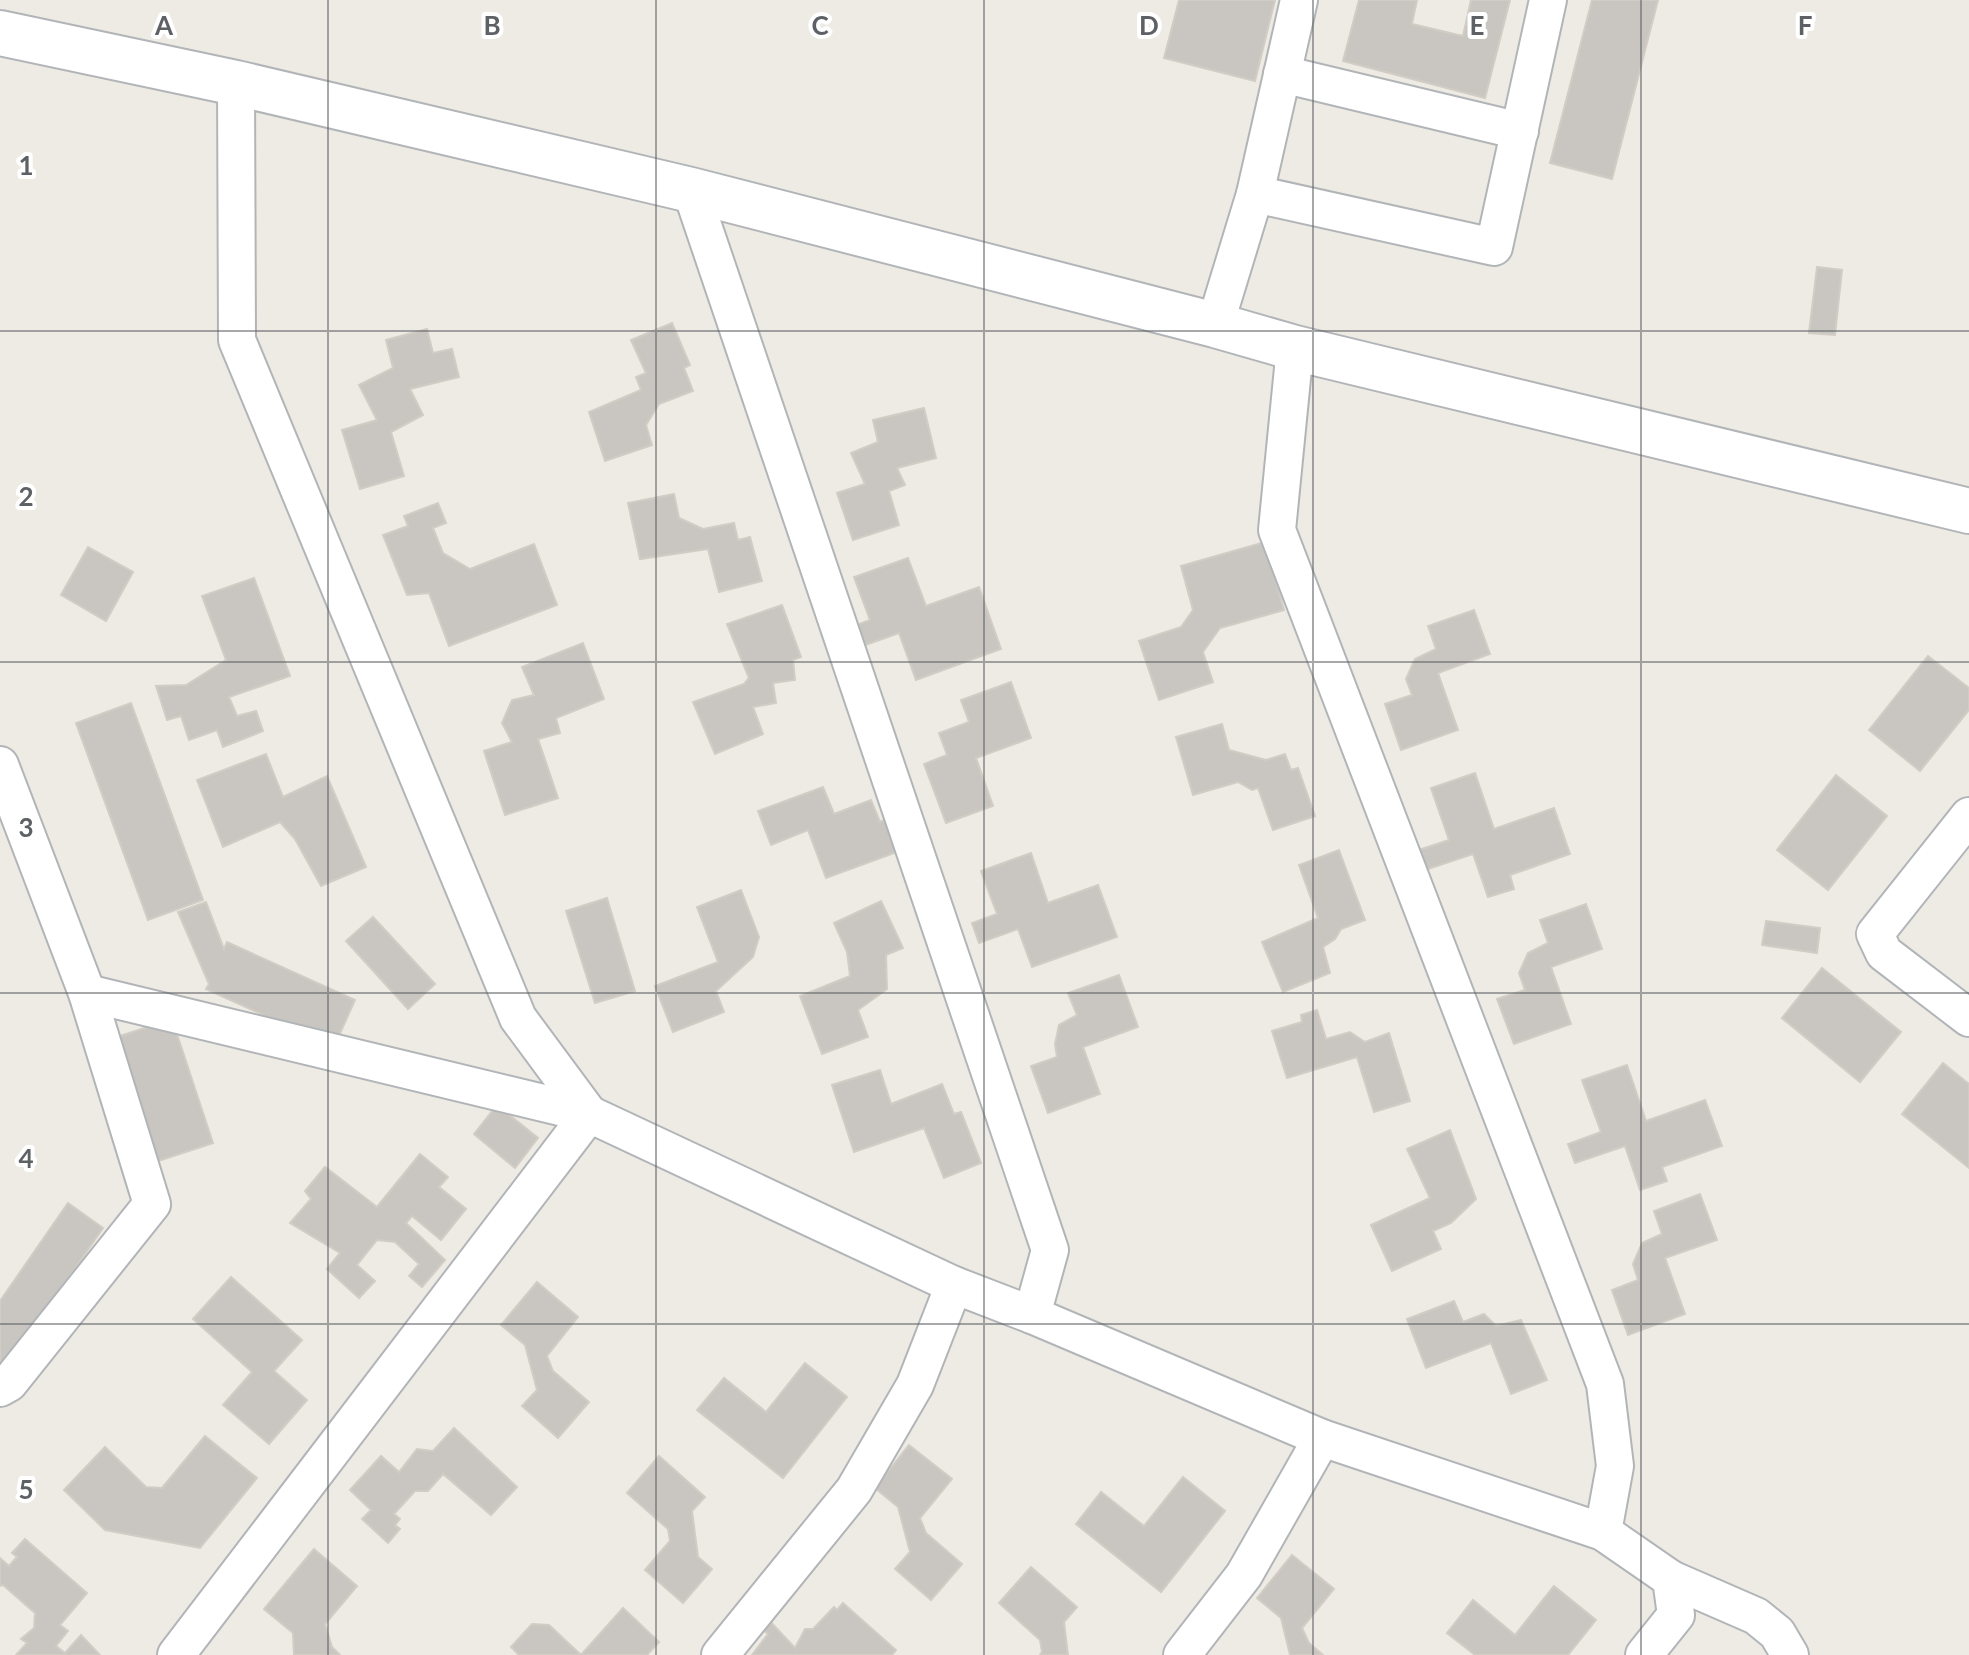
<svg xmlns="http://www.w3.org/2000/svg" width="1969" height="1655" viewBox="0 0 1969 1655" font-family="Lato,sans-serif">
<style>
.building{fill:#c9c6c2;stroke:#d2cdc4;stroke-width:2}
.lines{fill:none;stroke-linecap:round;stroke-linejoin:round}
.minor-casing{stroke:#b2b5b8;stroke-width:40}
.tertiary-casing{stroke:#b2b5b8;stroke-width:48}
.minor{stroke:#fff;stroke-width:36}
.tertiary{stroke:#fff;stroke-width:44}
.grid{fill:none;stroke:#5d6064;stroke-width:2;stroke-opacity:0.55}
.grid-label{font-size:26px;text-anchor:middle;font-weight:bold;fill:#5d6064;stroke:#fff;stroke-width:8;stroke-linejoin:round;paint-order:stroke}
</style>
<rect width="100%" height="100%" fill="#eeebe5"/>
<g class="building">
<path d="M1179,0H1275L1255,81L1164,58Z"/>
<path d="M1359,0H1417L1412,24L1463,36L1471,0H1510L1485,98L1343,61Z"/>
<path d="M1592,0H1658L1612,179L1550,163Z"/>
<path d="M1817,267L1842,270L1835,335L1809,333Z"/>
<path d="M672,323L690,365L684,368L693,391L659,404L646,425L652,445L605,461L589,412L641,390L636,377L646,373L631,340Z"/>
<path d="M427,329L433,353L452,349L459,377L410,389L423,415L391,432L404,476L360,489L342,430L377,420L359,385L393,368L386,340Z"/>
<path d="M924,408L936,458L897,468L905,485L889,491L899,525L853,540L837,493L865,484L851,453L878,442L873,420Z"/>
<path d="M674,494L679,518L703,529L734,523L738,540L750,537L762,581L719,592L708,549L640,559L628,503Z"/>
<path d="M438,503L446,523L433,528L443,553L470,569L534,544L557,605L449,646L429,593L407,595L383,535L408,526L404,516Z"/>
<path d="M1265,542L1284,610L1220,628L1203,652L1213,682L1159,700L1139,641L1181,627L1193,610L1181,566Z"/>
<path d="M88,547L133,572L106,621L61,595Z"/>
<path d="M908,558L926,606L979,587L1001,649L916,680L899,633L857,648L849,628L870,620L854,577Z"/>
<path d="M254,578L290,676L229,697L237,716L256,711L263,731L223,747L217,730L189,740L181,716L167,720L156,686L186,685L226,660L202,596Z"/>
<path d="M782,605L801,657L793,660L795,680L773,683L776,703L753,707L763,734L715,754L693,702L744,684L749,678L727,624Z"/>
<path d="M1474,610L1490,654L1438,673L1458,730L1401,750L1385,704L1412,695L1406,679L1415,659L1436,649L1428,626Z"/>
<path d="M583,643L604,699L556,718L560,733L538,739L558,798L505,815L484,751L512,742L502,723L512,700L534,695L522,667Z"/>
<path d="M1928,656L1969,688V710L1920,771L1869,730Z"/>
<path d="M1011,682L1031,738L976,758L993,806L946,823L924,764L947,755L939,733L969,722L961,700Z"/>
<path d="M131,703L203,900L148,920L76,723Z"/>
<path d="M1222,724L1229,750L1266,760L1285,754L1291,770L1298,768L1315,816L1273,830L1258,788L1252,790L1238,782L1193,795L1176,737Z"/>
<path d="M266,754L283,797L327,776L366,867L321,886L295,839L280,822L223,847L197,780Z"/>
<path d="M1475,773L1494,829L1554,808L1570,854L1510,875L1514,889L1488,897L1473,854L1422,871L1416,851L1449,840L1431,788Z"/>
<path d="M1836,775L1887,816L1828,890L1777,850Z"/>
<path d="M823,787L834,814L871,800L880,822L895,815L908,848L826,878L808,830L771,845L758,811Z"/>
<path d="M1339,850L1365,920L1341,929L1335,939L1323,947L1330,973L1283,992L1262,942L1318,918L1299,865Z"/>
<path d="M1031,853L1048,903L1098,885L1117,937L1032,967L1018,929L979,943L972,923L997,914L981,871Z"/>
<path d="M741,890L759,937L753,957L716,991L724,1012L673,1032L655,986L718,962L697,907Z"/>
<path d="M607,898L635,991L595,1003L566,911Z"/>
<path d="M881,901L903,948L886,955L887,989L858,1010L868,1037L822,1054L800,996L850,976L847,952L834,923Z"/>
<path d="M206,902L224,949L227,942L355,1000L334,1047L206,989L209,984L178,912Z"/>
<path d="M1586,904L1602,949L1551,967L1571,1024L1514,1044L1497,999L1525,990L1519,973L1528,953L1548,943L1540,920Z"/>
<path d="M373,917L435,984L408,1009L346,941Z"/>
<path d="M1766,921L1820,928L1817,953L1762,945Z"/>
<path d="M1822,968L1901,1032L1860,1082L1782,1018Z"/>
<path d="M1119,975L1138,1027L1083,1047L1100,1094L1048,1113L1031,1066L1057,1057L1055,1044L1059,1025L1077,1015L1068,993Z"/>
<path d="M1317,1010L1326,1039L1350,1032L1365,1042L1389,1033L1410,1101L1374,1112L1357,1057L1287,1078L1272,1031L1302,1022L1301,1015Z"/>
<path d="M172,1019L213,1143L149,1164L108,1040Z"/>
<path d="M1943,1063L1969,1084V1168L1902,1114Z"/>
<path d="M1627,1065L1646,1121L1705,1100L1722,1146L1662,1167L1667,1181L1640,1190L1625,1146L1575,1163L1568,1144L1601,1132L1582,1080Z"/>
<path d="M880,1070L891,1104L942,1084L954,1114L961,1112L981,1163L944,1178L924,1128L854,1152L832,1085Z"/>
<path d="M497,1105L538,1138L515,1168L474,1134Z"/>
<path d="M1450,1130L1476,1199L1451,1223L1433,1231L1441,1249L1392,1271L1371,1225L1430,1198L1407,1149Z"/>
<path d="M420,1154L448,1177L439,1187L466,1209L441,1240L412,1216L406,1223L445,1260L422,1287L409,1276L419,1264L395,1242L377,1240L357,1265L375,1281L359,1298L327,1269L340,1253L290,1223L311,1199L305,1191L325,1167L377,1207Z"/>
<path d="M1700,1194L1717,1240L1665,1258L1685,1314L1628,1335L1612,1290L1638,1280L1633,1264L1642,1243L1662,1234L1654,1211Z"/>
<path d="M68,1203L103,1228L4,1371L0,1368V1301Z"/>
<path d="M231,1277L302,1340L274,1371L307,1400L269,1444L223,1405L252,1372L193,1319Z"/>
<path d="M537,1282L578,1317L547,1356L553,1371L589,1402L558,1438L522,1406L537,1390L525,1345L501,1325Z"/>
<path d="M1454,1301L1463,1322L1484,1314L1496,1326L1521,1320L1547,1380L1511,1394L1491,1343L1426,1368L1407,1319Z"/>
<path d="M805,1363L847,1397L783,1478L697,1410L724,1378L766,1412Z"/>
<path d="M454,1428L517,1487L491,1515L443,1474L428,1491H415L394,1514L400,1519L395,1525L400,1529L388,1543L362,1519L371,1510L350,1490L381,1456L399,1472L417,1449L433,1451Z"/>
<path d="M205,1436L257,1478L200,1548L105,1530L64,1490L105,1447L146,1487L162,1488Z"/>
<path d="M909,1445L952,1479L920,1518L926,1533L962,1564L931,1600L895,1569L910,1552L898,1507L875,1488Z"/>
<path d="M659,1456L705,1497L692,1511L698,1557L712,1569L683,1603L645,1570L670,1541L668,1529L627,1493Z"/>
<path d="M1183,1477L1225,1511L1161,1592L1076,1524L1101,1492L1144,1526Z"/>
<path d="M25,1539L87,1593L60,1625L68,1631L56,1646L65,1653L81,1635L100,1655H16L27,1643L21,1639L34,1628L35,1613L3,1585L0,1586V1558L9,1566L17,1557L12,1553Z"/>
<path d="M314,1549L357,1586L325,1624L332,1647L340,1655H294L293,1633L264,1609Z"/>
<path d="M1292,1555L1334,1589L1302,1628L1309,1643L1323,1655H1290L1281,1618L1257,1598Z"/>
<path d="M1031,1567L1077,1607L1064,1622L1068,1655H1040L1042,1652L1040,1640L999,1603Z"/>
<path d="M1554,1586L1596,1620L1568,1655H1475L1447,1633L1473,1600L1515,1635Z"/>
<path d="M843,1603L896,1650L892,1655H752L768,1634L756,1624L765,1616L795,1648L805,1629H813L834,1607L837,1610Z"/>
<path d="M623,1608L659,1642L647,1655H519L511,1647L532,1624L549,1625L581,1655Z"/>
</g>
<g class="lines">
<defs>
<g id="minor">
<path d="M1282,74L1520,131"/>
<path d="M691,190L1050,1250L1032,1315"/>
<path d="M1255,194L1494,247L1548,0"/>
<path d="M1215,325L1255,194L1299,0"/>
<path d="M1295,348L1277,530L1605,1384L1615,1466L1603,1532"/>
<path d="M0,765L87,993L152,1204L9,1383L0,1388"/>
<path d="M1969,816L1875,934L1884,953L1969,1018"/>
<path d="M87,993L589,1114L954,1285L1032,1315L1322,1438L1603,1532L1671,1579L1676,1615L1644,1655"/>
<path d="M1671,1579L1756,1616L1777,1633L1790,1655"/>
<path d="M176,1655L589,1114L518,1018L237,340L236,83"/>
<path d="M720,1655L854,1490L915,1385L954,1285"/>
<path d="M1182,1655L1244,1575L1322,1438"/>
</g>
<path id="tertiary" d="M0,33L236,83L691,190L1215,325L1295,348L1969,511"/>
</defs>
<use href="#minor" class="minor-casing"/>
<use href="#tertiary" class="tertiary-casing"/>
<use href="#minor" class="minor"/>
<use href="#tertiary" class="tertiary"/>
</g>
<path class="grid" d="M328,0V1655M656,0V1655M984,0V1655M1313,0V1655M1641,0V1655M0,331H1969M0,662H1969M0,993H1969M0,1324H1969"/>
<g class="grid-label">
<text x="164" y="35">A</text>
<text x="492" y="35">B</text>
<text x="820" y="35">C</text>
<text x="1149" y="35">D</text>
<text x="1477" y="35">E</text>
<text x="1805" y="35">F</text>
<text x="26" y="175">1</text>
<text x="26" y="506">2</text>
<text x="26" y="837">3</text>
<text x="26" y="1168">4</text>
<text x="26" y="1499">5</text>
</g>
</svg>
